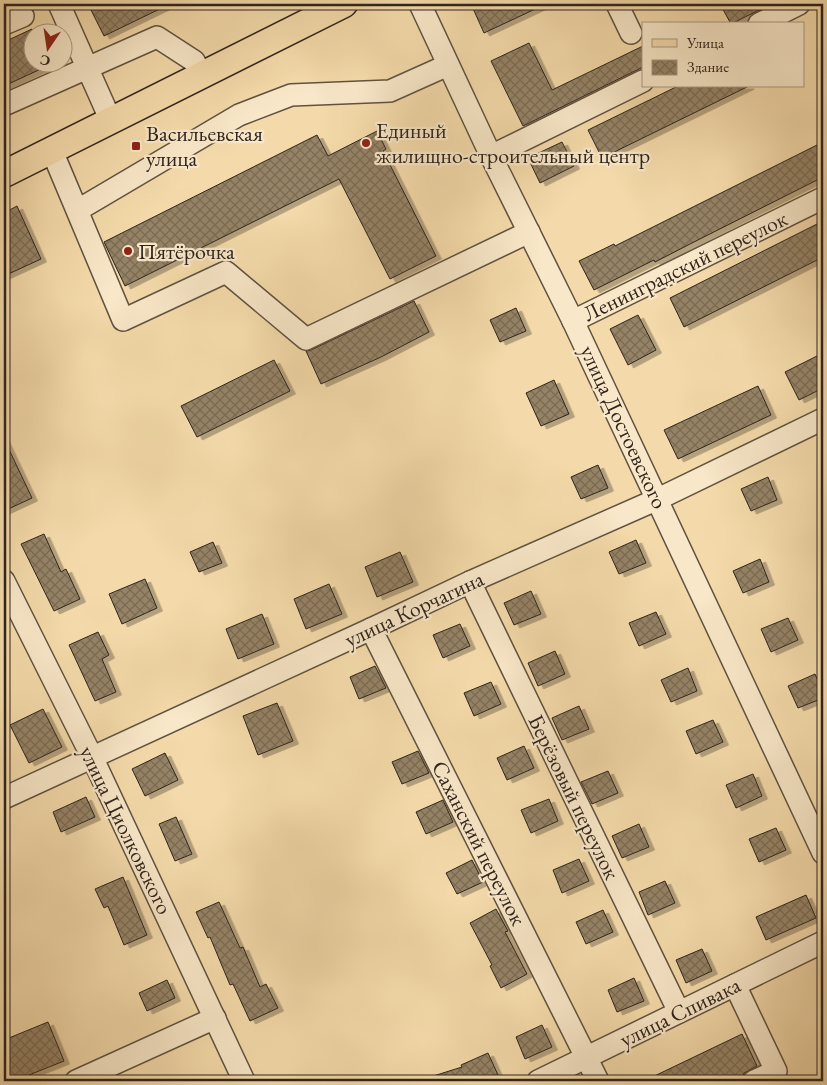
<svg xmlns="http://www.w3.org/2000/svg" width="827" height="1085" viewBox="0 0 827 1085" font-family="'EB Garamond',serif">
<style>
.building{fill:url(#building-cross-hatch);stroke:#2f241d;filter:url(#shadow)}
.lines{fill:none;stroke-linecap:round;stroke-linejoin:round}
.minor-casing{stroke:#605240;stroke-width:24}
.major-casing{stroke:#2f241d;stroke-width:29}
.minor{stroke:#f8e7c8;stroke-width:21}
.major{stroke:#f4daaa;stroke-width:26}
.poi-dot{fill:#8f2418;stroke:#f8e7c8;stroke-width:2}
.labels{text-anchor:middle;dominant-baseline:central;stroke-width:4.5;stroke-linejoin:round;paint-order:stroke}
.poi-label{font-size:22px;fill:#2f241d;stroke:#f8e7c8;text-anchor:start}
.street-label{font-size:22px;fill:#2f241d;stroke:#f8e7c8}
</style>
<defs>
<pattern id="building-cross-hatch" width="8" height="8" patternUnits="userSpaceOnUse" patternTransform="scale(1.25)"><rect width="8" height="8" fill="#958366"/><path d="M0 0l8 8M0 8l8-8" fill="none" stroke="#7a6b53"/></pattern>
<filter id="shadow"><feDropShadow dx="5.5" dy="3" stdDeviation="0" flood-color="#0004"/></filter>
</defs>
<rect width="100%" height="100%" fill="#f4daaa"/>
<filter id="stains"><feTurbulence type="fractalNoise" baseFrequency=".004" numOctaves="4"/><feColorMatrix values="0 0 0 0 .2 0 0 0 0 .09 0 0 0 0 .02 0 0 0 .5 -.17"/></filter>
<radialGradient id="worn" r=".72"><stop offset=".6" stop-color="#630" stop-opacity="0"/><stop offset="1" stop-color="#630" stop-opacity=".3"/></radialGradient>
<g class="building">
<path d="M88,4H170L104,36Z"/>
<path d="M471,4H546L484,33Z"/>
<path d="M720,4H771L731,24Z"/>
<path d="M32,29V62H56L4,86V42Z"/>
<path d="M529,43L552,90L643,46V67L523,126L491,61Z"/>
<path d="M678,86H749L602,158L588,130Z"/>
<path d="M377,131L386,149L383,151L436,256L390,279L339,179L125,286L104,242L317,135L328,156Z"/>
<path d="M562,142L574,166L540,183L528,158Z"/>
<path d="M823,142V177L690,244L655,262L654,260L594,290L579,261L614,244L615,246Z"/>
<path d="M17,206L41,259L4,276V213Z"/>
<path d="M823,221V257L684,327L670,298Z"/>
<path d="M414,301L429,332L381,357L321,384L306,351L311,350Z"/>
<path d="M516,308L526,331L500,342L490,320Z"/>
<path d="M638,315L656,350L628,365L610,329Z"/>
<path d="M823,353V388L799,400L785,372Z"/>
<path d="M274,360L290,391L197,437L181,406Z"/>
<path d="M554,380L569,414L541,426L526,393Z"/>
<path d="M758,386L771,415L678,459L664,430Z"/>
<path d="M4,439L32,498L4,511Z"/>
<path d="M598,465L608,488L581,499L571,477Z"/>
<path d="M768,477L777,500L751,511L741,489Z"/>
<path d="M44,534L61,572L66,569L80,599L54,611L21,544Z"/>
<path d="M636,540L646,563L619,574L609,552Z"/>
<path d="M213,542L222,563L199,572L190,552Z"/>
<path d="M400,552L413,582L377,597L365,567Z"/>
<path d="M760,559L769,582L743,593L733,571Z"/>
<path d="M145,579L157,608L122,624L109,594Z"/>
<path d="M329,584L342,614L306,629L294,599Z"/>
<path d="M531,591L541,614L514,625L504,603Z"/>
<path d="M656,612L666,634L639,646L629,623Z"/>
<path d="M262,614L274,644L238,659L226,629Z"/>
<path d="M788,618L798,640L771,652L761,629Z"/>
<path d="M460,624L470,646L443,658L433,635Z"/>
<path d="M98,632L109,655L102,659L116,692L95,701L69,645Z"/>
<path d="M555,651L565,674L538,686L528,663Z"/>
<path d="M375,666L386,688L359,699L350,677Z"/>
<path d="M688,668L697,691L671,702L661,680Z"/>
<path d="M815,674L823,692V698L798,708L788,686Z"/>
<path d="M491,682L501,704L474,716L464,693Z"/>
<path d="M277,703L293,741L258,755L243,716Z"/>
<path d="M579,706L589,729L562,740L552,718Z"/>
<path d="M43,709L62,747L29,763L10,725Z"/>
<path d="M713,720L723,742L696,754L686,731Z"/>
<path d="M524,746L534,768L507,780L497,758Z"/>
<path d="M418,751L429,773L402,784L392,762Z"/>
<path d="M165,753L178,780L145,796L132,769Z"/>
<path d="M608,771L618,793L592,804L581,782Z"/>
<path d="M753,774L762,796L736,808L726,785Z"/>
<path d="M86,797L95,817L61,832L53,812Z"/>
<path d="M549,799L558,821L531,833L521,810Z"/>
<path d="M443,800L453,822L426,834L416,812Z"/>
<path d="M176,817L192,854L175,861L159,824Z"/>
<path d="M639,824L649,847L622,858L612,836Z"/>
<path d="M776,828L786,850L759,862L749,839Z"/>
<path d="M579,859L589,881L562,893L553,870Z"/>
<path d="M472,860L483,882L457,894L446,873Z"/>
<path d="M123,877L147,935L124,945L108,906L104,908L95,889Z"/>
<path d="M665,881L675,903L648,915L639,892Z"/>
<path d="M806,895L816,918L766,940L756,917Z"/>
<path d="M219,902L240,948L243,947L260,987L266,984L278,1008L250,1021L233,984L230,985L210,937L208,938L196,912Z"/>
<path d="M496,909L508,931L505,932L527,974L501,988L490,966L492,965L470,923Z"/>
<path d="M603,910L613,932L586,944L576,922Z"/>
<path d="M702,949L712,971L686,983L676,960Z"/>
<path d="M634,978L644,1001L617,1012L608,990Z"/>
<path d="M167,980L175,998L147,1011L139,993Z"/>
<path d="M48,1022L64,1061L14,1081H4V1040Z"/>
<path d="M542,1025L552,1047L525,1059L516,1037Z"/>
<path d="M742,1034L757,1066L744,1073L742,1081H644Z"/>
<path d="M488,1053L498,1075L485,1081H428L427,1078L462,1067L461,1065Z"/>
</g>
<g class="lines">
<defs>
<g id="minor">
<path d="M59,4L111,121"/>
<path d="M420,4L491,156L573,321L823,853"/>
<path d="M617,4L631,33"/>
<path d="M4,24L23,16"/>
<path d="M759,24L799,4"/>
<path d="M4,105L157,37L194,61L202,75"/>
<path d="M52,151L123,320L226,272L306,339L529,232"/>
<path d="M491,156L643,81"/>
<path d="M78,210L239,115L291,95L390,91L448,65"/>
<path d="M573,321L823,198"/>
<path d="M4,581L92,757L244,1081"/>
<path d="M470,582L679,1012"/>
<path d="M371,629L598,1081"/>
<path d="M4,798L371,629L470,582L658,499L823,419"/>
<path d="M735,985L776,1071L754,1081"/>
<path d="M76,1081L215,1018"/>
<path d="M538,1081L823,942"/>
</g>
<path id="major" d="M4,174L344,4"/>
</defs>
<use href="#minor" class="minor-casing"/>
<use href="#major" class="major-casing"/>
<use href="#minor" class="minor"/>
<use href="#major" class="major"/>
</g>
<g class="poi-dot">
<circle cx="366" cy="143" r="5"/>
<rect x="131" y="141" width="10" height="10" rx="2.5"/>
<circle cx="128" cy="251" r="5"/>
</g>
<g class="labels">
<g class="poi-label">
<text x="376" y="130">Единый<tspan x="376" dy="25">жилищно-строительный центр</tspan></text>
<text x="146" y="133">Васильевская<tspan x="146" dy="25">улица</tspan></text>
<text x="138" y="251">Пятёрочка</text>
</g>
<g class="street-label">
<text transform="translate(685 266) rotate(-26)">Ленинградский переулок</text>
<text transform="translate(624 427) rotate(65)">улица Достоевского</text>
<text transform="translate(414 609) rotate(-25)">улица Корчагина</text>
<text transform="translate(574 797) rotate(64)">Берёзовый переулок</text>
<text transform="translate(126 830) rotate(64)">улица Циолковского</text>
<text transform="translate(479 843) rotate(63)">Саханский переулок</text>
<text transform="translate(680 1012) rotate(-26)">улица Спивака</text>
</g>
</g>
<rect width="827" height="1085" fill="none" stroke="#f4daaa" stroke-width="20"/>
<rect x="5" y="5" width="817" height="1075" fill="none" stroke="#2f241d" stroke-width="2.5"/>
<rect x="10" y="10" width="807" height="1065" fill="none" stroke="#2f241d"/>
<rect x="642" y="22" width="162" height="65" fill="#f8e7c8" stroke="#a89984"/>
<rect x="652" y="39" width="25" height="8" fill="#f4daaa" stroke="#a89984"/>
<text x="687" y="48" font-size="15" fill="#2f241d">Улица</text>
<rect x="652" y="60" width="25" height="15" fill="url(#building-cross-hatch)" stroke="#a89984"/>
<text x="687" y="72" font-size="15" fill="#2f241d">Здание</text>
<g transform="translate(48 48) rotate(193)"><circle r="24" fill="#f8e7c8" stroke="#a89984"/>
<path d="M0-4L9 19L0 12L-9 19Z" fill="#8f2418"/>
<text y="-8" font-size="14" font-weight="bold" text-anchor="middle" fill="#2f241d">С</text>
</g>
<rect width="100%" height="100%" filter="url(#stains)"/>
<rect width="100%" height="100%" fill="url(#worn)"/>
</svg>
